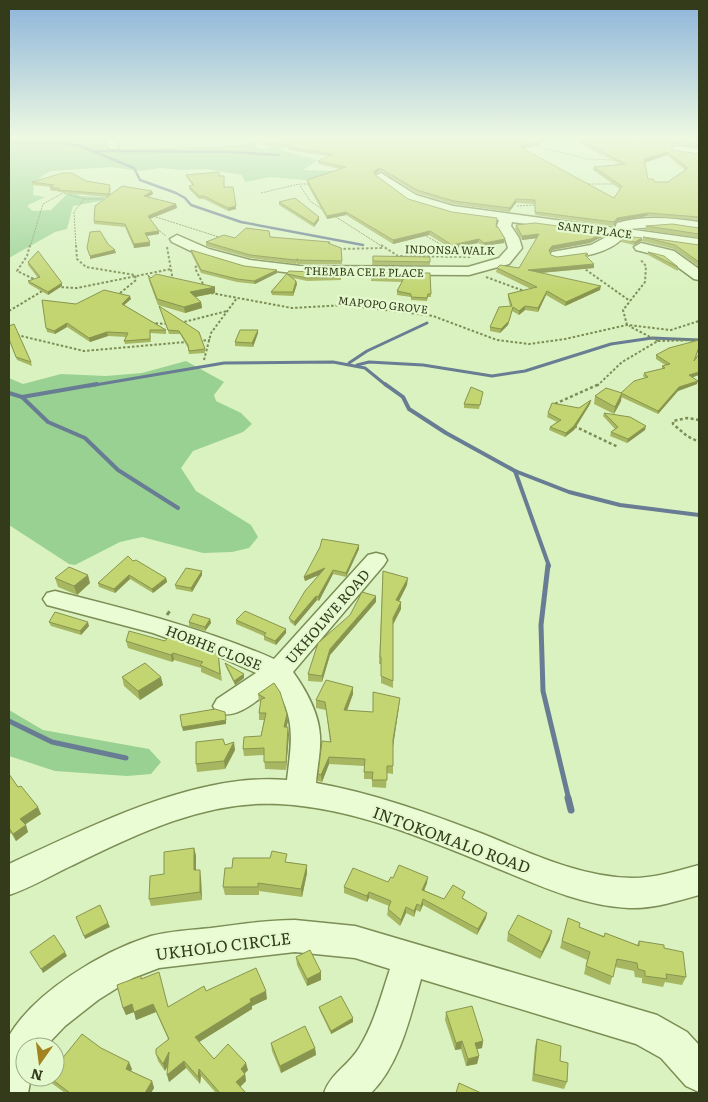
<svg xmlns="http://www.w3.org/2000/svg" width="708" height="1102" viewBox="0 0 708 1102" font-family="Literata,serif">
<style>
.green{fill:#99d192}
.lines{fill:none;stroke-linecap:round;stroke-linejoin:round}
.stream-far4{stroke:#687d93;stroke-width:2.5}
.stream-far3{stroke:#687d93;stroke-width:3}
.stream-far2{stroke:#687d93;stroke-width:4}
.stream-far1{stroke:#687d93;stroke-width:5}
.stream{stroke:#687d93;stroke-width:7}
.minor-casing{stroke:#7c8d55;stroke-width:3}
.path-far3{stroke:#7c8d55;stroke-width:1;stroke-dasharray:2 1;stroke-linecap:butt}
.path-far2{stroke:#7c8d55;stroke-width:2;stroke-dasharray:2.5 2;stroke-linecap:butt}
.path-far1{stroke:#7c8d55;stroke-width:2.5;stroke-dasharray:3 2.5;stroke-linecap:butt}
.path{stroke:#7c8d55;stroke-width:3;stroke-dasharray:4.5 3;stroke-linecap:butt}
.minor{fill:#e9fcd3;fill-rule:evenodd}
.wall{fill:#a7b761;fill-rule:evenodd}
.shaded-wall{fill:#88954f}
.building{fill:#c2d571;stroke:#88954f;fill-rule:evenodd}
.labels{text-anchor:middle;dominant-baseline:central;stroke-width:4.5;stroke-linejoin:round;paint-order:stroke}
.far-street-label{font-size:11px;fill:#333b1b;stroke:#e5f9cf}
.street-label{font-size:14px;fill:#333b1b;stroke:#e5f9cf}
.near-street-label{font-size:16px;fill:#333b1b;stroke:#e5f9cf}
</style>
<rect width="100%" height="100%" fill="#daf2bf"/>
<g class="green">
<path d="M9,139H107L111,148L122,149L219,147L258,141L255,146L256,148L265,149L289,142L282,148L284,151L318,160L303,170L333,171L319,181L269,177L245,182L242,175L206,169L183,170L160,168L141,171L111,167L51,171L42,176L34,183L33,195L45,197L28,205V207L33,211L51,210L70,191L81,196L105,197L100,201L73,206L67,229L55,232L9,258Z"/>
<path d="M186,361L224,382L214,395L216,401L241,413L252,424L243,432L193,451L181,468L196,491L251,525L258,537L249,548L232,552L203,553L142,537L120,542L75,565L69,564L9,525V378L23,384L61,374L106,376L142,373Z"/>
<path d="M9,710L43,730L149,749L161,762L151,774L127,776L55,771L9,756Z"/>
</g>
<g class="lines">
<g class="stream-far4">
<path d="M9,142L62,143L80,146L134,168L140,180L176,193L185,198L191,205L241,222L363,245"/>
<path d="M96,151L231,152L279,155"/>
</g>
<g class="stream-far3">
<path d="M349,363L367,351L427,323"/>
<path d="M357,365L369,362L423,365L492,376L525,371L611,344L652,338L699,340"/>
<path d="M89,386L224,363L333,362L365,368L387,386"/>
</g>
<g class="stream-far2">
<path d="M385,384L403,397L409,409L446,433L515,471L569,492L620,505L699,515"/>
<path d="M9,393L22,397L97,384"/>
<path d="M22,397L48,422L85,438L118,470L178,508"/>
<path d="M515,471L549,566"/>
</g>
<g class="stream-far1">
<path d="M548,565L541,625L543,691L569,800"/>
<path d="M9,721L52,742L126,758"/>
</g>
<path class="stream" d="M568,798L571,810"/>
<defs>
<g id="minor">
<path d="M106,139H116L118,147L117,149H109Z"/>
<path d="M677,146L699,149V155L673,151L672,149L673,147Z"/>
<path d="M381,173L416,195L453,206L615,228L617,223C643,215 673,218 699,222V230L671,226L627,229L699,239V247L624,237C607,255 580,257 557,259L552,258L550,255L552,252L591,245L610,235L512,222L511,226L519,238L522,248L509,264L469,275L300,274L245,267L199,255L172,242L170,239L177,235L209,249L250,260L300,266L468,267L499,258L508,248L505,238L497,226L499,220L452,214L408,201L377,178L375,176Z"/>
<path d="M641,243L674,251L699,269V280L694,279L664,257L636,250L634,247Z"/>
<path d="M376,553L384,555L387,560L384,565L293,672C306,690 319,714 320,736C321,751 317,768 316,783C373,793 428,813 483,834C530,853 580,877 632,878C655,878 677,871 699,865V895C677,901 653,909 629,908C584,906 540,886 499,869C428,840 356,808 279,804C205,800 135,835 71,866C50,876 30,888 9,895V864C90,827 196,772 287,780C291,745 297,719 275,687C258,699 238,720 217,713L213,706L217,699L256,673L220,657L153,633L47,605L43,599L47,593L55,591C130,610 203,628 274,659L368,555Z"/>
<path d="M295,920L355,926L657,1015L687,1032L699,1045V1092L686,1086L661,1058L636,1044L421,979C410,1017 400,1064 371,1093H324C331,1073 348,1066 359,1048C374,1024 381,996 390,969L355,958L295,952L159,968L133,978L98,1000L65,1026L45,1047H25V1077H31L28,1093H9V1036C34,992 103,951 151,936C170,931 191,930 211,928C239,924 267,920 295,920Z"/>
</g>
</defs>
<use href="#minor" class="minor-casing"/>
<g class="path-far3">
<path d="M531,145L587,159L613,160"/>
<path d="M309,184H299L310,201L322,209"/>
<path d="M586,184H616"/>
<path d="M261,193L299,184"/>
<path d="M517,206L536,205"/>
<path d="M333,215L383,247"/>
<path d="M156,217L222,238"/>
<path d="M157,229L166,236"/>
<path d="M424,235L442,245"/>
<path d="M30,247L43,204L63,193L84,199H107"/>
<path d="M76,247L74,212L84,199"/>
</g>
<g class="path-far2">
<path d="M30,245L27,256L17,271L36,280"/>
<path d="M76,245L77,259L86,267L135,275L136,280L119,294"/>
<path d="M381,245L398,256L471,257"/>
<path d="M167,247L173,281"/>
<path d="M339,249L383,248"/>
<path d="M199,262L195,268L204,286"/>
<path d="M582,267L630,301"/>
<path d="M486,277L524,291"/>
<path d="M57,287L77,288L171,269"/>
<path d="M211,293L292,308L345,305L433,316L497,340L529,344L565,339L627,325L671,330L699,321"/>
<path d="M9,311L44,290"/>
<path d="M151,323L168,324"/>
<path d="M180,323L227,311"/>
<path d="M627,325L623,310L645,282L646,266L640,259"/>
<path d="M17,335L84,351L186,342"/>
<path d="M199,341L210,340"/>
<path d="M658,341L699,340"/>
<path d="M204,360L211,333L237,298"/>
<path d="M597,386L622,362L658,341L629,326"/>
</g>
<g class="path-far1">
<path d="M555,404L599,384"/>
<path d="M699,420L687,418L673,421V424L687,436L699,442"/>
<path d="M574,426L618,447"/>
</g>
<path class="path" d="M167,615L171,609"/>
<use href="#minor" class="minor"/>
</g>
<g class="wall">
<path d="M699,139V148L677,144L671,147L673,150L699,154V220L647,216L617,221L614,226L535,215V204L516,203L509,212L453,204L417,193L380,171L374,174L408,199L496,227L505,239L504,243L483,246L478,243L452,249L429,235L393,244L346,215L327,219L307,184V180L340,169L318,164V161L328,156L288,150V148L261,145V142L541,145L522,149L614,198L620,189L593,170L594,167L620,164L579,143L580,140L636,141ZM667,155L685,170L668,182H655L648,179L645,162Z"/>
<path d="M186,175L219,176L236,209L228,211L204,199H199L189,189V186H193L187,178Z"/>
<path d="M86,181L111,188L110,195L152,191L153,194L148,197L176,204L177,208L150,219L159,234L147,236L150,246L134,248L125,227L94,224V221L107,197L58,192V191H51L50,188L51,187L32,185V182Z"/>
<path d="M279,202L319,217V220L314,227L279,205Z"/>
<path d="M516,225L604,236L590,243L552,250L550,252L551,255L557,257L588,254V258L594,268L541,273L600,290L565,306L546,295L538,312L525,310L519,315L512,311L508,325L500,333L490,331V327L510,306L508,298V294L531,289L496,272L497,268H519L537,238L522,240L515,229Z"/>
<path d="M646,226L699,228V238L645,230Z"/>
<path d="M270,237L330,244L341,248L342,264H297V263L295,264L250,258L206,246V242L235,238Z"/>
<path d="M643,237L699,245V265L698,266L674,249L642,241Z"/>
<path d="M621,239L641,241L634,245L621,242Z"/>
<path d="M191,250L244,266L277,273L255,284L237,282L201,273L191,253Z"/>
<path d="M648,252L678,267V271L648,255Z"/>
<path d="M373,256L430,257V265H372Z"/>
<path d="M28,262L62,286L48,295L29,284L28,281L38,278L28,265Z"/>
<path d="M289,271L341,273V280L307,281L293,278L296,281L297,284L293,296L272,295L271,292Z"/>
<path d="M372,273H430L431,297H428L427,301L411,300V297L397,295V291L402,282L371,281Z"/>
<path d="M148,275L151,278L215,287V293L195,297L201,302L202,308L185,313L158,305L149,281Z"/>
<path d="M131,299L124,305L166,330V334L150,333L151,342L125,344L124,341L126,337L108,336L90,342L67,327L55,334L47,332L46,328L76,304Z"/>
<path d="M159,306L205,349V353L189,354L188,348L180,334H169L160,309Z"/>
<path d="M9,326L31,362L32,366L17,360L9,340Z"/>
<path d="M258,333L253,347L235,346V342Z"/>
<path d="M699,340V348L695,360L692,377L697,384L678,391L658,414L621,397V401L614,414L594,404L595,396L621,393L645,378L643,376L644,373L662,369V366L665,365L656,359V355Z"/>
<path d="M482,395L479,409L464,408V404Z"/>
<path d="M591,400L590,404L574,430L565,437L549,430L550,427L557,422L547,417L548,413L579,408Z"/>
<path d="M604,413L645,430L627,443L610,436L611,432L615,429L603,416Z"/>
<path d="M359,545V549L346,577L333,574L319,601L317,600L295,626L290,622L289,618L320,574L305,581L304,577Z"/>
<path d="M133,561L166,578L167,582L153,593L130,579L115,593L99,587L98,583Z"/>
<path d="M202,571V575L192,592L176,589L175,585Z"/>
<path d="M383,571L407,585L399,601L401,602V609L393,625V688L381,683V664H379Z"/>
<path d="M55,578L90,583L77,595L58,587Z"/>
<path d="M376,602L330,655L322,682L308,681V674Z"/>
<path d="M210,619L211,623L205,631L189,626V622Z"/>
<path d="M236,620L286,629V633L276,645L264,640V636L236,624Z"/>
<path d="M49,622L89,626L81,635L51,626Z"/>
<path d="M126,641H165L218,651L222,681L201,672V668L174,660L172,662L128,648Z"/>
<path d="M225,663L244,678L235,685L226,667Z"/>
<path d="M122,677L163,685L140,700L124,686Z"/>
<path d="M274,683L288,721L286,727L289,734L286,770L265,769L264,755L244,756L243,749L261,736L264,720H259V713L261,702L259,701L258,694Z"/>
<path d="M353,694L347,711L373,712L399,706L393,746V774L387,773L386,788L372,787V779H364V766L329,764L322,782L318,781V774L330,742L326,710L316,708V700Z"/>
<path d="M225,745L235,750L225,769L197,772L196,764Z"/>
<path d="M9,774L18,787L41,814L25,824L28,832L16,841L11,833L9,835Z"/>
<path d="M194,848L196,856V870L201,878L202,900L151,906L149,899L164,874Z"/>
<path d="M287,862L307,865V873L302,897L259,891V895H225L223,887L232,868Z"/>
<path d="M393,878L427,883L424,890L444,899L464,898V899L486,918L477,935L423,905L420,912L416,910L414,917L406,913L400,926L387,915L388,909L389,906L369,898L367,902L344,893V887L388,882Z"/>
<path d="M568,918L579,927L604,936L605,933L637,945L639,941L664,948L686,977L682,985L665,982L663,987L642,983V978L635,977L634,971L615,967L610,985L584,974L587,960L560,948Z"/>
<path d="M508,933L550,939L540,959L507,941Z"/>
<path d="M296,957L321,972V980L307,986L297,965Z"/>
<path d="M142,979L168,1007L206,991L267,999L252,1006V1009L199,1042L214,1059L248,1070L245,1073L246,1081L240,1087L246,1093H216L201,1076L200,1084L186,1068L169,1082L168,1066L165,1071L158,1061L156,1054L168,1039L156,1012L136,1020L134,1012L126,1015L123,1008Z"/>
<path d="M319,1007L353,1022L331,1034L320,1011Z"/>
<path d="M446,1012L483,1041L482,1048L477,1049L479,1056L477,1064L466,1066L461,1049L455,1050L445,1020Z"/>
<path d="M537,1039L560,1061L567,1082L564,1089L532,1081L535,1046Z"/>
<path d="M271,1043L315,1048L316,1055L281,1073L272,1051Z"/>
<path d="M101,1048L132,1069L131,1071L152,1081L154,1088L151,1093H65L46,1079L45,1077H55L61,1060Z"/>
</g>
<g class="shaded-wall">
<path d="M543,139H544L541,145L518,149V146Z"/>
<path d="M677,141V144L671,146L672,143Z"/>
<path d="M667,152V155L644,163V159Z"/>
<path d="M380,168V171L374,174V171Z"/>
<path d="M152,191L153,194L145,199L144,196Z"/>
<path d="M516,199V203L509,212L510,208Z"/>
<path d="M176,204L177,208L149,219L148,216Z"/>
<path d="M236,206V209L228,211V208Z"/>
<path d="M346,212V215L327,219V216Z"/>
<path d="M648,213L647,216L617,221L614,226V222L617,218Z"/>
<path d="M319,217V220L314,227V224Z"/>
<path d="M159,231V234L145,236V233Z"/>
<path d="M430,231L429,235L393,244V240Z"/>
<path d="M605,232L604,236L590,243L552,250L548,254L549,250L552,246Z"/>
<path d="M539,234V238L522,240V236Z"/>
<path d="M642,238L641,241L634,245L635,242Z"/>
<path d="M479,239L478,243L452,249V245Z"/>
<path d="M505,239L504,243L483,246L484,243Z"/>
<path d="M150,242V246L134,248V244Z"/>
<path d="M115,250L116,253L90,259V256Z"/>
<path d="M594,264V268L528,274V270Z"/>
<path d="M277,270V273L255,284L254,281Z"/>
<path d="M296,281L297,284L293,296V292Z"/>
<path d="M62,283V286L48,295V292Z"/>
<path d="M601,286L600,290L565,306L566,302Z"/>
<path d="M215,287V293L190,298V292Z"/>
<path d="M547,291L546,295L538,312V308Z"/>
<path d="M130,296L131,299L122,307V304Z"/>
<path d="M201,302L202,308L185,313L184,307Z"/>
<path d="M525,306V310L519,315V311Z"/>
<path d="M513,307L508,325L500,333L501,329Z"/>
<path d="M67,323V327L55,334L54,331Z"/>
<path d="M258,330V333L253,347L252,343Z"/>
<path d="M107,332L108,336L90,342L89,338Z"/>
<path d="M699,372V375L688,379L689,375Z"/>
<path d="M698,381L697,384L678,391L658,414V411L679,387Z"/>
<path d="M622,393L621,401L614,414L615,407Z"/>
<path d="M591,400L590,404L574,430L565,437L566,433Z"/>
<path d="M646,426L645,430L627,443L628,439Z"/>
<path d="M359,545V549L346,577V573Z"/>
<path d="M325,568L326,572L305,581L304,577Z"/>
<path d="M333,570V574L319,601L318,597Z"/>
<path d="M202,571V575L192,592L191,588Z"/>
<path d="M88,575L90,583L77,595L74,586Z"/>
<path d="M129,575L130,579L115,593L114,589Z"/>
<path d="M166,578L167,582L153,593L152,589Z"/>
<path d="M408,578L407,585L396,607V600Z"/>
<path d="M316,596L317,600L295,626L294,622Z"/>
<path d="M376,596V602L330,655L322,682V676L330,649Z"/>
<path d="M401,602V609L392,626L393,618Z"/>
<path d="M210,619L211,623L205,631V627Z"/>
<path d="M88,622L89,626L81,635L80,631Z"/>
<path d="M286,629V633L276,645L275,641Z"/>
<path d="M173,653L174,660L172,662L171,655Z"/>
<path d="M244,674V678L235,685L234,681Z"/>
<path d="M161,677L163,685L140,700L138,691Z"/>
<path d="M353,687V694L344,718V710Z"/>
<path d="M400,698L399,706L393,747V740Z"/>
<path d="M287,714L288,721L285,734L284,727Z"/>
<path d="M226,720V724L183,731L182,727Z"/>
<path d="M288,727L289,734L286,770V762Z"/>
<path d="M234,742L235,750L225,769L224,761Z"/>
<path d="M329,757V764L322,782L321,775Z"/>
<path d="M38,807L41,814L23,826L20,819Z"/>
<path d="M26,825L28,832L16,841L13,834Z"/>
<path d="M194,848L196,856V878L194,870Z"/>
<path d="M307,865V873L302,897L301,889Z"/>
<path d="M200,870L201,878L202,900L200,892Z"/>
<path d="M428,877L427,883L422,896V890Z"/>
<path d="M369,892V898L367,902V896Z"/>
<path d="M423,899V905L420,912L421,906Z"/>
<path d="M417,904L416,910L414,917V911Z"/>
<path d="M406,907V913L400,926L401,920Z"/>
<path d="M487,913L486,918L477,935L478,929Z"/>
<path d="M108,923L110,927L85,939L84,936Z"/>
<path d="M552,931L550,939L540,959L542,952Z"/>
<path d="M65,952L67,956L43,973L41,969Z"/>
<path d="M321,972V980L307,986V979Z"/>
<path d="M266,991L267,999L252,1006V1009L196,1044L195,1037L250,999Z"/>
<path d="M132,1004L134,1012L126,1015L123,1008Z"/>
<path d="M153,1004L156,1012L136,1020L134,1012Z"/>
<path d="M353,1018V1022L331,1034V1031Z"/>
<path d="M462,1041L461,1049L455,1050L456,1043Z"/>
<path d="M483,1041L482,1048L473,1050L475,1043Z"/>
<path d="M315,1048L316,1055L281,1073L280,1066Z"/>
<path d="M169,1052L171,1059L165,1071L163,1064Z"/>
<path d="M479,1056L477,1064L466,1066L468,1059Z"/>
<path d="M184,1061L186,1068L169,1082L167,1075Z"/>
<path d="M129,1062L132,1069L128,1076L126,1069Z"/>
<path d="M246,1063L248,1070L242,1076L241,1069Z"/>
<path d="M199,1069L201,1076L200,1084L198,1077Z"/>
<path d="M245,1074L246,1081L238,1089L236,1082Z"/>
<path d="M152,1081L154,1088L151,1093H145Z"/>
</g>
<g class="building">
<path d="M265,139H543L541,142L518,146L614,198L622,186L594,167L625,164L580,140L582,139H622L636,141L648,139H699V144L677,141L672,143L671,147L673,150L699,154V217L648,213L617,218L614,222L535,212V200L516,199L510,208L454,201L417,190L380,168L374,171V174L408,199L452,212L497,218L496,227H498L505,239L484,243L479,239L452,245L430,231L393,240L346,212L327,216L307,180L346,167L318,161L333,154L288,147L290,145L261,142ZM667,152L688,168L668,182H655L653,179H648L644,159Z"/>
<path d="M219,172V176H224V187H233L236,206L228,208L204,196H199L189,186L194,185L186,175Z"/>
<path d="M63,173H72L86,181L110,185L109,194L58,190L59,188H50L54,185L32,182Z"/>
<path d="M122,186L152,191L144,196L176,204L148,216L159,231L145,233L150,242L134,244L125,224L94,221L95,206Z"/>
<path d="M295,198L319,217L314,224L279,202Z"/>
<path d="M535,223L605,232L591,239L552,246L549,250L551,255L557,257L587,253L588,254L585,255L594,264L528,270L601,286L566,302L547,291L538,308L525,306L519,311L513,307L509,321L501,329L490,327L499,307L512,306L508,294L537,287L497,268L500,265L519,268L539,234L522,236L516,225Z"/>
<path d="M672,224L699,228V234L646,226Z"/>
<path d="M246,228L269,231L270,237L330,242L328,243L341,248L342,261L296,260L298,259L295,260L250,255L206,242L224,235L235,238Z"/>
<path d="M100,231L108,244L115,250L90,256L87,248L90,232Z"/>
<path d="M625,236L642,238L635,242L621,239Z"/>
<path d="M643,237L699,245V262L675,245Z"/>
<path d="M191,250L244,266L277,270L254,281L237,279L201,270Z"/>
<path d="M38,251L62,283L48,292L28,281L40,277L28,262Z"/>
<path d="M648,252L664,256L678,267Z"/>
<path d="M373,256L430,257V262L373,261Z"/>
<path d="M289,271L341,273V277L307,278L287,274L296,281L293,292H271Z"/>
<path d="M372,273H430L431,294H428L427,298L411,297V294L397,291L404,278H371Z"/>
<path d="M156,274L215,287L190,292L201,302L184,307L157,299L148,275L151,278Z"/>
<path d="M104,290L130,296L122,304L166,330H150V339L124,341L128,333L107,332L89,338L67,323L54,331L46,328L42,300L76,304Z"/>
<path d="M159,306L199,332L205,349L189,351L188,345L179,331L168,330Z"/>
<path d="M14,324L31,362L16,357L9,339V326Z"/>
<path d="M240,330H258L252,343L235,342Z"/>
<path d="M699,340V347L694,361L699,354V372L689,375L698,381L679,387L658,411L621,393L634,381L648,377L644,373L665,368L662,366L670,364L656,355L669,348Z"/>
<path d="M471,387L483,392L480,405L464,404Z"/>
<path d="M606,388L622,393L615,407L595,396Z"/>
<path d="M591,400L574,426L566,433L550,427L561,420L548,413L552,403L579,408Z"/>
<path d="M604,413L630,417L646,426L628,439L611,432L618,427Z"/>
<path d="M322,539L359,545L346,573L333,570L318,597L316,596L294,622L289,618L305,591L325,568L304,577L320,547Z"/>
<path d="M128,556L133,561L136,560L166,578L152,589L129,575L114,589L98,583Z"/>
<path d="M69,567L88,575L74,586L55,578Z"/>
<path d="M186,568L202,571L191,588L175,585Z"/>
<path d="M383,571L408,578L396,600L401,602L393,618V681L381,676V657H380Z"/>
<path d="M362,592L376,596L330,649L322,676L308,674L318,643L350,615Z"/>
<path d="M245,611L286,629L275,641L264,636L266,633L236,620Z"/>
<path d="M55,612L88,622L80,631L49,622Z"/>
<path d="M193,614L210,619L205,627L189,622Z"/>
<path d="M129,631L165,641L170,634L218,651L220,674L200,665L203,662L173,653L171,655L126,641Z"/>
<path d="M145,663L161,677L138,691L122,677Z"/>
<path d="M225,663L244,674L234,681Z"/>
<path d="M326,680L353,687L344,710L373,712V692L400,698L393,740V766H387V780H372L373,772H364L365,759L329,757L321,775L318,774L322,741L331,742L325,702L316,700Z"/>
<path d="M274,683L280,692L287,714L284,727H288L286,762H264V748L243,749L244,737L261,736L266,713H259L261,699L265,698L258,694Z"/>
<path d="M215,709L225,712L226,720L182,727L180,715Z"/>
<path d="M223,739L225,745L234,742L224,761L196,764V742Z"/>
<path d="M9,774L18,787L21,786L38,807L20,819L26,825L13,834L9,828Z"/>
<path d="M194,848V870H200V892L149,899L150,876L164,874V852Z"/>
<path d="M272,851L287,854L285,862L307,865L301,889L258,883V887H223L225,868H232L233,858H270Z"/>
<path d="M399,865L428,877L422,890L444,899L453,885L465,892L462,898L487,913L478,929L423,899L421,906L417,904L414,911L406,907L401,920L388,909L391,901L369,892L367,896L344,887L353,868L388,882L391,877L393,878Z"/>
<path d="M100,905L108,923L84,936L76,917Z"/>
<path d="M518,915L552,931L542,952L508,933Z"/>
<path d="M568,918L580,923L579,927L604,937L605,933L639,946V941L664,945V948L683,952L686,977L666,974L667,979L645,976V971L638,969L637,963L617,959L613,977L586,966L590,952L562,941Z"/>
<path d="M54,935L65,952L41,969L30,952Z"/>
<path d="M310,950L321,972L307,979L296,957Z"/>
<path d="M256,968L266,991L250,999L251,1002L195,1037L214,1059L228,1044L246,1063L241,1069L245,1074L236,1082L246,1093H220L199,1069L198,1077L184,1061L167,1075L169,1052L163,1064L156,1054V1049L169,1039L153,1004L134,1012L132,1004L123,1008L117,985L141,976V979L159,972L168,1007L204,986L206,991Z"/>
<path d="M341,996L353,1018L331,1031L319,1007Z"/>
<path d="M472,1006L483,1041L475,1043L479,1056L468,1059L462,1041L456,1043L446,1012Z"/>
<path d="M305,1026L315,1048L280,1066L271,1043Z"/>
<path d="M82,1034L101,1048L129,1062L126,1069L152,1081L145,1093H70L49,1077H55V1057L56,1056L61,1060Z"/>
<path d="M537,1039L561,1046L560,1061L568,1063L567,1082L534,1074Z"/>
<path d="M459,1083L481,1093H456Z"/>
</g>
<linearGradient id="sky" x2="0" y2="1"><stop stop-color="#8cb4da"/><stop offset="0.47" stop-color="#eef9e2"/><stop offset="1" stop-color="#eef9e2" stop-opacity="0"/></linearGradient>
<rect width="708" height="293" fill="url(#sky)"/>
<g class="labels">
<g class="far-street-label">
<text transform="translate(595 229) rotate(7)">SANTI PLACE</text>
<text transform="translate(450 249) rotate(1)">INDONSA WALK</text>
<text transform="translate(364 271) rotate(1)">THEMBA CELE PLACE</text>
<text transform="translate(383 304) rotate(6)">MAPOPO GROVE</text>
</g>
<g class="street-label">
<text transform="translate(327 616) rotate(-49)">UKHOLWE ROAD</text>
<text transform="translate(214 647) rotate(21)">HOBHE CLOSE</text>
</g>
<g class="near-street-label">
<text transform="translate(452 839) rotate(20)">INTOKOMALO ROAD</text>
<text transform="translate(223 945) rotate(-7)">UKHOLO CIRCLE</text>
</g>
</g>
<rect width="708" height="1102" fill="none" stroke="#333b1b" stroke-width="20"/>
<g transform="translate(40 1062) rotate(194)"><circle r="24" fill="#e5f9cf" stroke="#9ead87"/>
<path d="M0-4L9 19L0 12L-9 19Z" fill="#a2831f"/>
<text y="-8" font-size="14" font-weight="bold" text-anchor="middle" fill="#333b1b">N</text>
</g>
</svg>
